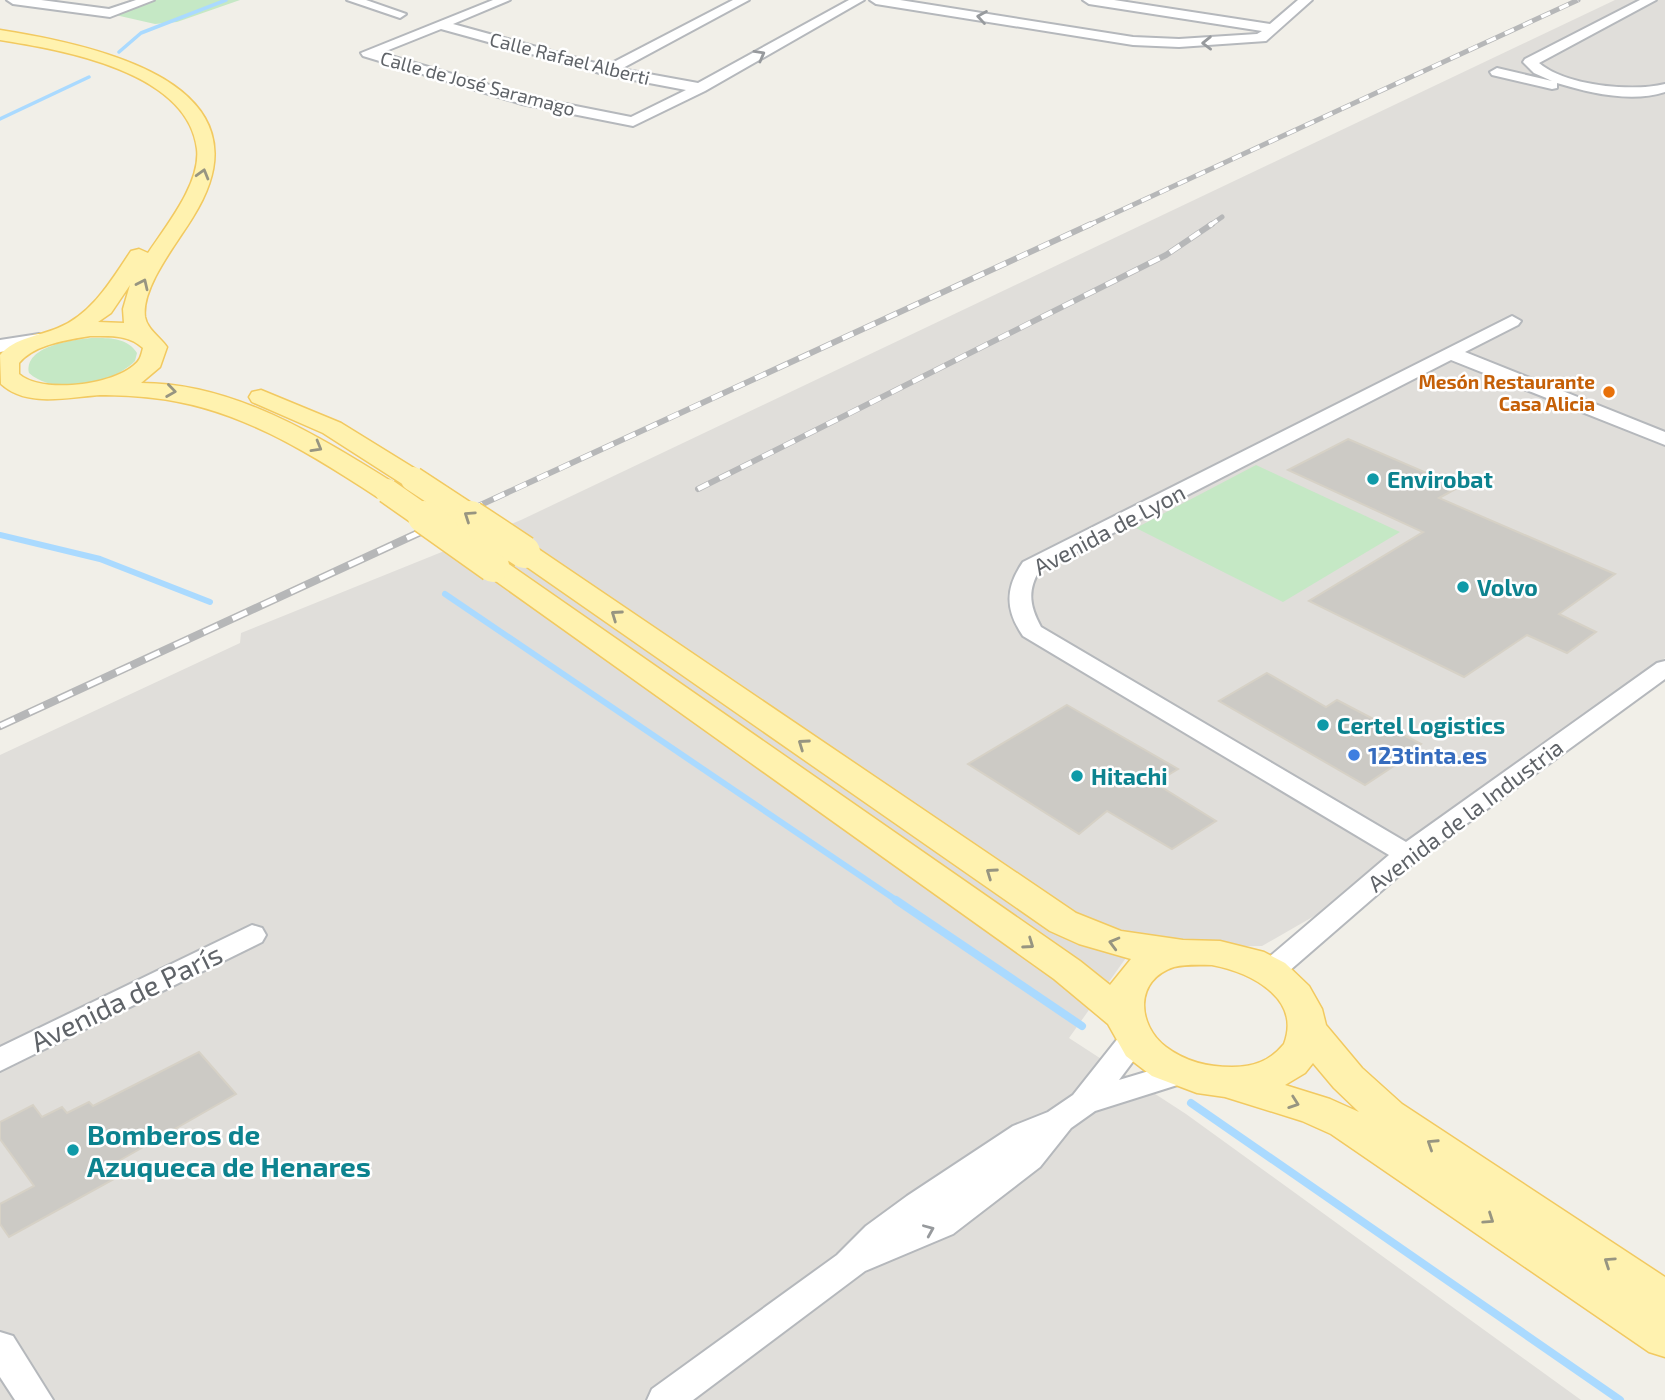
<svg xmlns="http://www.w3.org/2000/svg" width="1665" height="1400" viewBox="0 0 1665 1400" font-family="'Exo 2',sans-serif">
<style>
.industrial{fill:#e0deda}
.green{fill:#c5e8c5}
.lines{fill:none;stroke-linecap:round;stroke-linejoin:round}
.stream-far2{stroke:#aadaff;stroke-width:3.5}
.stream-far1{stroke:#aadaff;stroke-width:6}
.stream{stroke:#aadaff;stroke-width:8}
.building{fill:#cccac5;stroke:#d6d1c6;stroke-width:2}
.minor-casing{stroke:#b5b8bc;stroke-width:4}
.major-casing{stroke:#f2c960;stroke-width:3}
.minor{fill:#fff;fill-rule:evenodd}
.major{fill:#fff2af;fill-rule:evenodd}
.rail-far2-casing{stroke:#b6b7b8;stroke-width:5}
.rail-far1-casing{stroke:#b6b7b8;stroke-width:6}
.rail-casing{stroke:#b6b7b8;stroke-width:8}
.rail-far2{stroke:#fff;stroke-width:3.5;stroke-dasharray:10;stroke-linecap:butt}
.rail-far1{stroke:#fff;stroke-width:4.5;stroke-dasharray:12;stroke-linecap:butt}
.rail{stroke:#fff;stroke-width:5;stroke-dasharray:16;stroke-linecap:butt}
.major-bridge-far1-casing{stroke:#f2c960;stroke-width:27;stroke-linecap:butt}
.major-bridge-casing{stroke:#f2c960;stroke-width:35;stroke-linecap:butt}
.major-bridge-far1{stroke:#fff2af;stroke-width:24}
.major-bridge{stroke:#fff2af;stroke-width:32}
.oneway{stroke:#979a9d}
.oneway2{stroke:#979581}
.food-dot{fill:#e8710a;stroke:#fff;stroke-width:2.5}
.culture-dot{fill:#0f9aa8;stroke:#fff;stroke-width:2.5}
.shop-dot{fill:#3f7fe0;stroke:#fff;stroke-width:2.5}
.labels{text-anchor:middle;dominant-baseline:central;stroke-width:5;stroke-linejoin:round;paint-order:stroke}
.far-street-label{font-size:19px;fill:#5f6368;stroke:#fff}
.far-food-label{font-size:19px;font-weight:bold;fill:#c56008;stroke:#fff;text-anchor:end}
.culture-label{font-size:23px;font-weight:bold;fill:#0d838f;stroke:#fff;text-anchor:start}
.street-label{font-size:23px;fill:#5f6368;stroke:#fff}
.shop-label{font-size:23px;font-weight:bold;fill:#366cbe;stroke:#fff;text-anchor:start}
.near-street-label{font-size:28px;fill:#5f6368;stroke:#fff}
.near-culture-label{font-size:28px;font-weight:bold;fill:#0d838f;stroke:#fff;text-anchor:start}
</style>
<rect width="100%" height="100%" fill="#f1efe8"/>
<path class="industrial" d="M1615,0H1665V658L1323,911L1262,946L1133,948L1069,1038L1186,1114L1581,1400H0V755L240,643L241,633L521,520Z"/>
<g class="green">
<path d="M149,0H240L177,22L155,24L111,14Z"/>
<path d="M91,338C108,338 127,337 137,353L135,361C112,384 56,397 29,373C24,346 72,340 91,338Z"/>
<path d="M1256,465L1400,532L1283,602L1136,528Z"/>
</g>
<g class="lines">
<g class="stream-far2">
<path d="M119,52L141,33L226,0"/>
<path d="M0,119L89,77"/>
</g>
<g class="stream-far1">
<path d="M0,535L100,559L210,602"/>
<path d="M445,594L899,902"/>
</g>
<g class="stream">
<path d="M896,900L1082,1026"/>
<path d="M1191,1103L1620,1400"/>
</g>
</g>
<g class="building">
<path d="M1348,439L1459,487L1439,498L1615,574L1559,614L1596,632L1567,653L1527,635L1464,677L1309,601L1423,532L1288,470Z"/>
<path d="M1267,673L1326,707L1337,700L1421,744L1409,753L1412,754L1365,785L1219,701Z"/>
<path d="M1067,705L1178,769L1155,783L1216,821L1172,849L1107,811L1079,834L968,764Z"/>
<path d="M199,1052L236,1094L117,1162L125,1173L9,1237L0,1224V1204L34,1186L0,1139V1122L33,1105L42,1117L62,1107L67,1113L89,1102L93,1106Z"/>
</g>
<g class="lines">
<defs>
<g id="minor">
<path d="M7,0H41L109,9L136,0H154L110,17L13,4Z"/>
<path d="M347,0H366L406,14L400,18Z"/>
<path d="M493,0H510L453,24L606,66L733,0H749L621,69L698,83L849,0H864L705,91L633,126L522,104L363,56L361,53ZM441,29L607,75L686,90L631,117L530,97L381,53Z"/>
<path d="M870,0H900L1133,37L1179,39L1257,34L1262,31L1089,4L1083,0H1114L1270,24L1298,0H1312L1266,41L1179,47L1133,45L876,4Z"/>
<path d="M1640,0H1656L1539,63C1566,86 1632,92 1665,84V92C1631,103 1590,93 1557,83V88L1552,89L1492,75L1490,72L1497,68L1552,81L1534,73L1523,62L1525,59Z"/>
<path d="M1512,316L1521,321L1518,325L1465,352L1665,432V445L1451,360L1039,571C1027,591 1030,607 1041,627L1406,842L1657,663L1665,661V679L1417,860L1281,978L1271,981L1261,978L1256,971L1261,964L1389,855L1023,636C1005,610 1005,588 1023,562Z"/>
<path d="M39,334L48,340L45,344L0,352V340Z"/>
<path d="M252,925L262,928L266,935L262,942L0,1071V1047Z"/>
<path d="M1134,1029L1145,1032L1149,1040L1119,1080L1179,1062L1190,1065L1194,1073L1190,1081L1095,1111L1071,1128L1040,1167L953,1234L865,1271L693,1400H647L652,1389L837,1255L866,1226L907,1196L1013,1126L1048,1112L1073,1095L1123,1032Z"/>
<path d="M0,1332L13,1336L53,1400H15L0,1377Z"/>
</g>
<g id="major">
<path d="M0,30C95,45 277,83 193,217C178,242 141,287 145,317C147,329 160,337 167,347L160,367L141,383C235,383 320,437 397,485L400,491L397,497L387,499L377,497C308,452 237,407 153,398C138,396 114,395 100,395C69,397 27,408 1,384L0,355C16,337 37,337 58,328C92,314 111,281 131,251L139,249L148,253C166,226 201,183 197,149C188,71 62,50 0,40ZM130,285L123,309L124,323L98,322L111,313ZM90,336C109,336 128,334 143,348C141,356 140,361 133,366C111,385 41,394 19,374V363C35,344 67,340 90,336Z"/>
<path d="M261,390L341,423L422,473L426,479L422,485L413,487L404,485L323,433L252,402L249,397L252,392Z"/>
<path d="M524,544L534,546L1076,913L1121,931L1183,940L1220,941L1264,952L1285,963L1309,986L1322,1009L1326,1025L1362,1068L1402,1104L1665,1277V1357L1649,1352L1331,1134L1302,1121L1225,1097L1197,1093L1152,1076L1126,1056L1108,1024L1054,979L483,572L479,566L483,560L493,557L503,560L1080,961L1110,985L1131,959L1079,944L1050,931L514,558L510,552L514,546ZM1212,965C1249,972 1302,997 1284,1044C1270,1061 1254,1067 1232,1067C1208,1067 1186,1062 1166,1047C1137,1025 1134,980 1174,967C1186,964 1200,965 1212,965ZM1313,1063L1334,1088L1359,1112L1330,1099L1285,1085L1305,1073Z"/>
</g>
</defs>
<use href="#minor" class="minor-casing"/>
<use href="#major" class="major-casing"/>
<use href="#minor" class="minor"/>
<use href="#major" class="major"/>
<defs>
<g id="rail-far2">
<path d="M1087,226L1578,0"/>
<path d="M1209,226L1222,217"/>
</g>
<g id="rail-far1">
<path d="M698,489L1166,255L1212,224"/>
<path d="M450,519L1091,224"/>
</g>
<path id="rail" d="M0,726L453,517"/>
</defs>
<use href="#rail-far2" class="rail-far2-casing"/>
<use href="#rail-far1" class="rail-far1-casing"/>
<use href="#rail" class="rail-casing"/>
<use href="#rail-far2" class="rail-far2"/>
<use href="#rail-far1" class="rail-far1"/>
<use href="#rail" class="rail"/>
<defs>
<g id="major-bridge-far1">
<path d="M413,479L474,519"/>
<path d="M387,491L427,519"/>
</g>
<g id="major-bridge">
<path d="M424,517L493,566"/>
<path d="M471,517L524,552"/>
</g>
</defs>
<use href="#major-bridge-far1" class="major-bridge-far1-casing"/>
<use href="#major-bridge" class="major-bridge-casing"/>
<use href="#major-bridge-far1" class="major-bridge-far1"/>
<use href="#major-bridge" class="major-bridge"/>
</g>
<defs><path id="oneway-chevron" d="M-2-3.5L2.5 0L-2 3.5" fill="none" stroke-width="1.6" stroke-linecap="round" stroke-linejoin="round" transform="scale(1.75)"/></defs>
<g class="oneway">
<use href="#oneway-chevron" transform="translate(982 17) rotate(-171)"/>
<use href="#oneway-chevron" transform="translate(1207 43) rotate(179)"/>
<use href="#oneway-chevron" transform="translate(760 55) rotate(-29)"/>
<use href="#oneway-chevron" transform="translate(929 1230) rotate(-23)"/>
</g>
<g class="oneway2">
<use href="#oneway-chevron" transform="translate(203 174) rotate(-74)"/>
<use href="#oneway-chevron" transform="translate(143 284) rotate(-65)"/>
<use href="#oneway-chevron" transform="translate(171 391) rotate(8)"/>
<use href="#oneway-chevron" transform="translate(317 447) rotate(30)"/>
<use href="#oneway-chevron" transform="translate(469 516) rotate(-146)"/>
<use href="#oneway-chevron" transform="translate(616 615) rotate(-145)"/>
<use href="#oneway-chevron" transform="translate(803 744) rotate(-145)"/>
<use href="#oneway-chevron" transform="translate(991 873) rotate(-145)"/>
<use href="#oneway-chevron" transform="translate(1114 943) rotate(-165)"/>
<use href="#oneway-chevron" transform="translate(1029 944) rotate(35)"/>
<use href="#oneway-chevron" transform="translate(1294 1103) rotate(19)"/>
<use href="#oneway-chevron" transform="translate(1432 1144) rotate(-147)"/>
<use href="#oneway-chevron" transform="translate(1489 1219) rotate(34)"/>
<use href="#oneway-chevron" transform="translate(1609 1262) rotate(-146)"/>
</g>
<circle class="food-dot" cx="1609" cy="392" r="7"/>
<g class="culture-dot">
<circle cx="1373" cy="479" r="7"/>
<circle cx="1463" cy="587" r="7"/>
<circle cx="1323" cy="725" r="7"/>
<circle cx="1077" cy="776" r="7"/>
<circle cx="73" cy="1150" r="7"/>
</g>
<circle class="shop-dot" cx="1354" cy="755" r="7"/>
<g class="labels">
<g class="far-street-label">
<text transform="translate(570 58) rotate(14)">Calle Rafael Alberti</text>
<text transform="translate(478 83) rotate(15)">Calle de José Saramago</text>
</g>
<g class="far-food-label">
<text x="1595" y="381">Mesón Restaurante<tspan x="1595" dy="22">Casa Alicia</tspan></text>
</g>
<g class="culture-label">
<text x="1387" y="479">Envirobat</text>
<text x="1477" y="587">Volvo</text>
<text x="1337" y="725">Certel Logistics</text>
<text x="1091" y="776">Hitachi</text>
</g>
<g class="street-label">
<text transform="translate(1109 529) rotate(-28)">Avenida de Lyon</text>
<text transform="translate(1465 815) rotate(-37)">Avenida de la Industria</text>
</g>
<g class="shop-label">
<text x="1368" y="755">123tinta.es</text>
</g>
<g class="near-street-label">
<text transform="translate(126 997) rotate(-26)">Avenida de París</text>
</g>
<g class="near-culture-label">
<text x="87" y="1134">Bomberos de<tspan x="87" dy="32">Azuqueca de Henares</tspan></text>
</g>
</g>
</svg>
